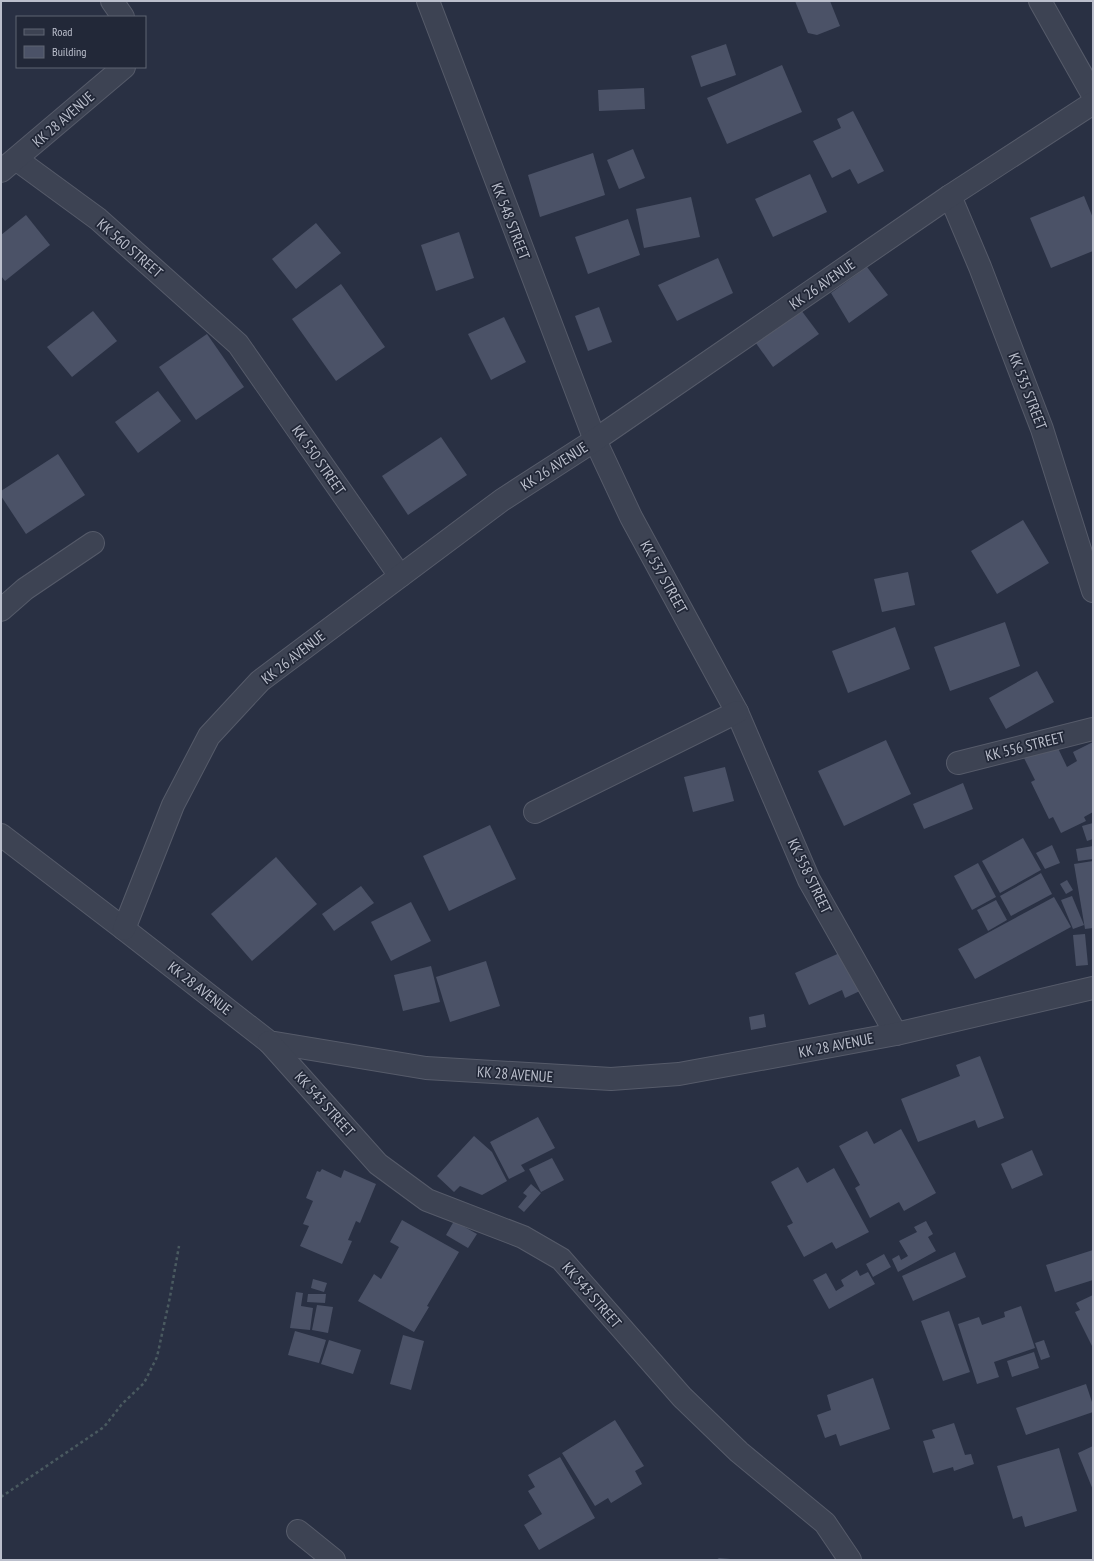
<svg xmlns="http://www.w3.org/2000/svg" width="1094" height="1561" viewBox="0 0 1094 1561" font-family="'PT Sans Narrow',sans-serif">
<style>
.building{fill:#4b5267}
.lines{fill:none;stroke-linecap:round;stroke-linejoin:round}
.street-casing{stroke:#565b6a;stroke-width:24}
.path{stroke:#4a5a60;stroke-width:2.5;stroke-dasharray:3 3;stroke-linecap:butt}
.street{stroke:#3d4353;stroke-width:22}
.labels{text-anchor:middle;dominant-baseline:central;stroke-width:3.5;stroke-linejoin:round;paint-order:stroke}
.street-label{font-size:15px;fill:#bbbfcc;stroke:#222838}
</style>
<rect width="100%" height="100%" fill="#293043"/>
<g class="building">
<path d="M795,1H830L840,26L817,35L808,33Z"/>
<path d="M726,44L736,75L701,87L691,56Z"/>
<path d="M782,65L802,112L727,144L707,98Z"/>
<path d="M644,88L645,109L599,111L598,90Z"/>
<path d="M853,111L884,171L858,184L850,169L832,178L813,141L841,128L837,119Z"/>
<path d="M633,149L645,178L619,189L607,160Z"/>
<path d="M593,153L605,195L540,217L528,175Z"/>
<path d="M810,174L827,212L773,237L755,199Z"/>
<path d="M1084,196L1093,218V251L1051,268L1030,218Z"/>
<path d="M691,197L700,237L644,248L636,209Z"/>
<path d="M26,215L50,245L5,281L1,276V235Z"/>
<path d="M628,219L640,255L588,274L575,237Z"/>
<path d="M316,223L341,253L296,289L272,259Z"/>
<path d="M459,232L474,278L436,291L421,245Z"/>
<path d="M718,258L733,293L677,321L658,285Z"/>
<path d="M867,267L888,295L849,323L831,293Z"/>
<path d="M341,284L385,347L336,381L292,319Z"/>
<path d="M798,306L819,334L773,367L753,339Z"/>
<path d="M599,307L612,342L588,351L575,316Z"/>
<path d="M93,311L117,341L72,377L47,347Z"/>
<path d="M504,317L526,362L491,380L468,334Z"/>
<path d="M207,334L244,387L196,420L159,367Z"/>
<path d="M158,391L181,421L138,453L115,422Z"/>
<path d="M441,437L467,475L408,515L382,476Z"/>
<path d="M58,454L85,495L26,534L1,496V491Z"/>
<path d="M1023,520L1049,563L997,594L971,551Z"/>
<path d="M908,572L915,605L882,612L874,579Z"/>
<path d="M1005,622L1020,666L950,691L934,647Z"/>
<path d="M895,627L910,669L848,693L832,651Z"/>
<path d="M1037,671L1054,702L1006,729L989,698Z"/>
<path d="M886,740L911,794L844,826L818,771Z"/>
<path d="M1055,742L1067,767L1077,761L1073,752L1093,742V812L1084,817L1086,821L1061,833L1053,817L1049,819L1031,782L1035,780L1024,758Z"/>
<path d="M725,767L734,801L693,812L684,777Z"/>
<path d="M963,783L973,809L924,829L913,804Z"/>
<path d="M1093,823V839L1087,841L1082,826Z"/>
<path d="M490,825L516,879L449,911L423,856Z"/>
<path d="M1023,838L1041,870L1000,893L982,861Z"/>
<path d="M1052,845L1060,863L1045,869L1036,853Z"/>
<path d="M1093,846V859L1078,861L1076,849Z"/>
<path d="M276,857L317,904L252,961L211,914Z"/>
<path d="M1093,861V928L1085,929L1074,864Z"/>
<path d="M978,863L996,897L972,910L954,876Z"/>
<path d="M1041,873L1052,894L1011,916L1000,896Z"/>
<path d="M1067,880L1073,890L1066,894L1060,884Z"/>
<path d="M361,886L374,903L334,931L322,914Z"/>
<path d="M1072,896L1084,925L1073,929L1061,900Z"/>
<path d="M1054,897L1071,927L975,979L958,949Z"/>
<path d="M996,900L1007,920L988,931L977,910Z"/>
<path d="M411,902L431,941L391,961L371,922Z"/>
<path d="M1085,934L1088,965L1076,966L1073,935Z"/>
<path d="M844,951L862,990L845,998L842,990L809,1005L795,973Z"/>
<path d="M486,961L500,1006L450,1022L436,977Z"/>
<path d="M431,966L440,1002L403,1011L394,975Z"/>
<path d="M764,1014L766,1027L751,1030L749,1017Z"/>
<path d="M980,1056L1004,1118L978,1128L975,1120L918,1142L901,1099L960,1076L956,1065Z"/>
<path d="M538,1117L555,1148L521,1165L525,1171L509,1179L490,1142Z"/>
<path d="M901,1129L936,1193L904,1211L899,1202L870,1218L855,1188L860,1185L839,1146L867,1131L874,1144Z"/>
<path d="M474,1136L492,1152L507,1181L482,1195L460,1186L454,1192L437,1176Z"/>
<path d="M1032,1150L1043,1175L1012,1189L1001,1164Z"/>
<path d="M552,1158L564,1180L541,1192L529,1169Z"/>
<path d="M798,1167L807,1183L834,1168L869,1232L836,1249L832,1242L804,1257L787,1226L793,1223L771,1182Z"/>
<path d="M322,1169L341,1178L344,1170L376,1184L360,1223L356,1221L348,1240L352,1241L342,1264L300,1246L309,1226L303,1224L313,1201L306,1198L317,1171L320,1172Z"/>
<path d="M531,1184L541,1193L524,1212L518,1207L527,1196L523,1193Z"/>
<path d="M402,1220L459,1252L427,1306L429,1307L414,1332L358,1301L374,1274L381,1279L399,1247L390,1242Z"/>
<path d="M454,1221L477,1234L468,1248L446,1235Z"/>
<path d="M926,1221L933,1234L928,1237L936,1251L898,1272L892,1259L899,1255L901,1260L908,1256L899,1241L917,1232L914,1227Z"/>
<path d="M1093,1250V1280L1055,1292L1046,1265Z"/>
<path d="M955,1252L966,1277L913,1301L902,1276Z"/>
<path d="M884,1254L891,1267L873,1277L866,1264Z"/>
<path d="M857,1270L860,1276L868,1272L875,1284L829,1309L813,1280L826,1273L836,1291L844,1286L841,1280Z"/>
<path d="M313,1279L327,1283L324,1292L311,1288Z"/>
<path d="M296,1292L303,1293L301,1306L313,1308L310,1330L290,1328Z"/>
<path d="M308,1294H326L325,1303L307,1302Z"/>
<path d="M1093,1295V1348L1075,1312L1080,1310L1076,1303Z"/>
<path d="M317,1305L333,1307L328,1333L312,1330Z"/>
<path d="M1021,1306L1035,1348L994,1362L999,1377L977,1384L958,1324L979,1317L982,1325L1005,1317L1004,1312Z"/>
<path d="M949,1311L970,1372L943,1381L921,1321Z"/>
<path d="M295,1331L326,1340L319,1363L288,1355Z"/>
<path d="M403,1335L424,1341L411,1390L390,1384Z"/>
<path d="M329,1340L361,1350L353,1374L321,1364Z"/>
<path d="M1044,1340L1050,1357L1041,1360L1035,1343Z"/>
<path d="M1034,1352L1039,1368L1012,1377L1007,1361Z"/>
<path d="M873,1378L890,1429L840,1446L836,1434L825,1438L817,1415L831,1410L827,1395Z"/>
<path d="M1086,1384L1093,1405V1412L1026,1435L1016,1408Z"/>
<path d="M615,1420L644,1466L635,1471L642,1484L611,1503L608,1498L595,1506L562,1453Z"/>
<path d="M954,1423L965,1455L971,1454L974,1464L954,1471L953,1467L933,1473L923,1441L935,1438L932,1430Z"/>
<path d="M1093,1446V1490L1078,1453Z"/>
<path d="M1059,1448L1077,1511L1025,1527L1022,1516L1013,1519L997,1466Z"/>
<path d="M560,1457L595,1518L539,1550L524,1525L542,1514L528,1491L535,1487L528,1475Z"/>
<path d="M719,1558L731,1559V1560H716Z"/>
</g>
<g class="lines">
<defs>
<g id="street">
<path d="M112,1L123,17"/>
<path d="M428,1L595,440L631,517L737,712L809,880L896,1034"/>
<path d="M1040,1L1093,95"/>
<path d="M16,159L98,219L238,344L400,576"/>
<path d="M1,171L124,67"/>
<path d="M950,196L980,267L1042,429L1093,591"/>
<path d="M1,610L25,589L93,543"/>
<path d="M958,763L1093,729"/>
<path d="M535,812L737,712"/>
<path d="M1,835L124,929L269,1042L426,1068L611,1079L679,1074L896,1034L1093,988"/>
<path d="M124,929L173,805L209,736L260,681L502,500L595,440L950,196L1093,103"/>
<path d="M269,1042L378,1164L427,1200L523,1237L561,1259L682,1397L739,1452L825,1523L850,1560"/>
<path d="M298,1531L334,1560"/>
</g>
</defs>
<use href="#street" class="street-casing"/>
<path class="path" d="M1,1497L104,1427L122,1404L144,1383L157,1357L170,1297L179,1246"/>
<use href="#street" class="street"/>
</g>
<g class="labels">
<g class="street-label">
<text transform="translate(63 119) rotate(-41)">KK 28 AVENUE</text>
<text transform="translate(511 221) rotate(69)">KK 548 STREET</text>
<text transform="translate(130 248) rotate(41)">KK 560 STREET</text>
<text transform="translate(822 284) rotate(-35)">KK 26 AVENUE</text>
<text transform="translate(1028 391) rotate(69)">KK 535 STREET</text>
<text transform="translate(319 460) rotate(55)">KK 550 STREET</text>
<text transform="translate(554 466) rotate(-33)">KK 26 AVENUE</text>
<text transform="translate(664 577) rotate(61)">KK 537 STREET</text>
<text transform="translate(293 657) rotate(-38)">KK 26 AVENUE</text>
<text transform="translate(1025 746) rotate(-14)">KK 556 STREET</text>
<text transform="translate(810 876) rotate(64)">KK 558 STREET</text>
<text transform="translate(200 988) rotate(38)">KK 28 AVENUE</text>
<text transform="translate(836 1045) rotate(-11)">KK 28 AVENUE</text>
<text transform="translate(515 1074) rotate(4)">KK 28 AVENUE</text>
<text transform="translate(325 1104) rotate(48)">KK 543 STREET</text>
<text transform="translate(592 1295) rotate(49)">KK 543 STREET</text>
</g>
</g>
<rect width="1094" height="1561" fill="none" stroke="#bbbfcc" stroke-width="4"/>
<rect x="16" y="16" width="130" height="52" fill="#222838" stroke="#5f6473"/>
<rect x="24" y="29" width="20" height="6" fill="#3d4353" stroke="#5f6473"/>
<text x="52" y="36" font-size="12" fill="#bbbfcc">Road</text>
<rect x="24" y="46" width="20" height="12" fill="#4b5267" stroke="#5f6473"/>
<text x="52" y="56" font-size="12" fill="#bbbfcc">Building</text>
</svg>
